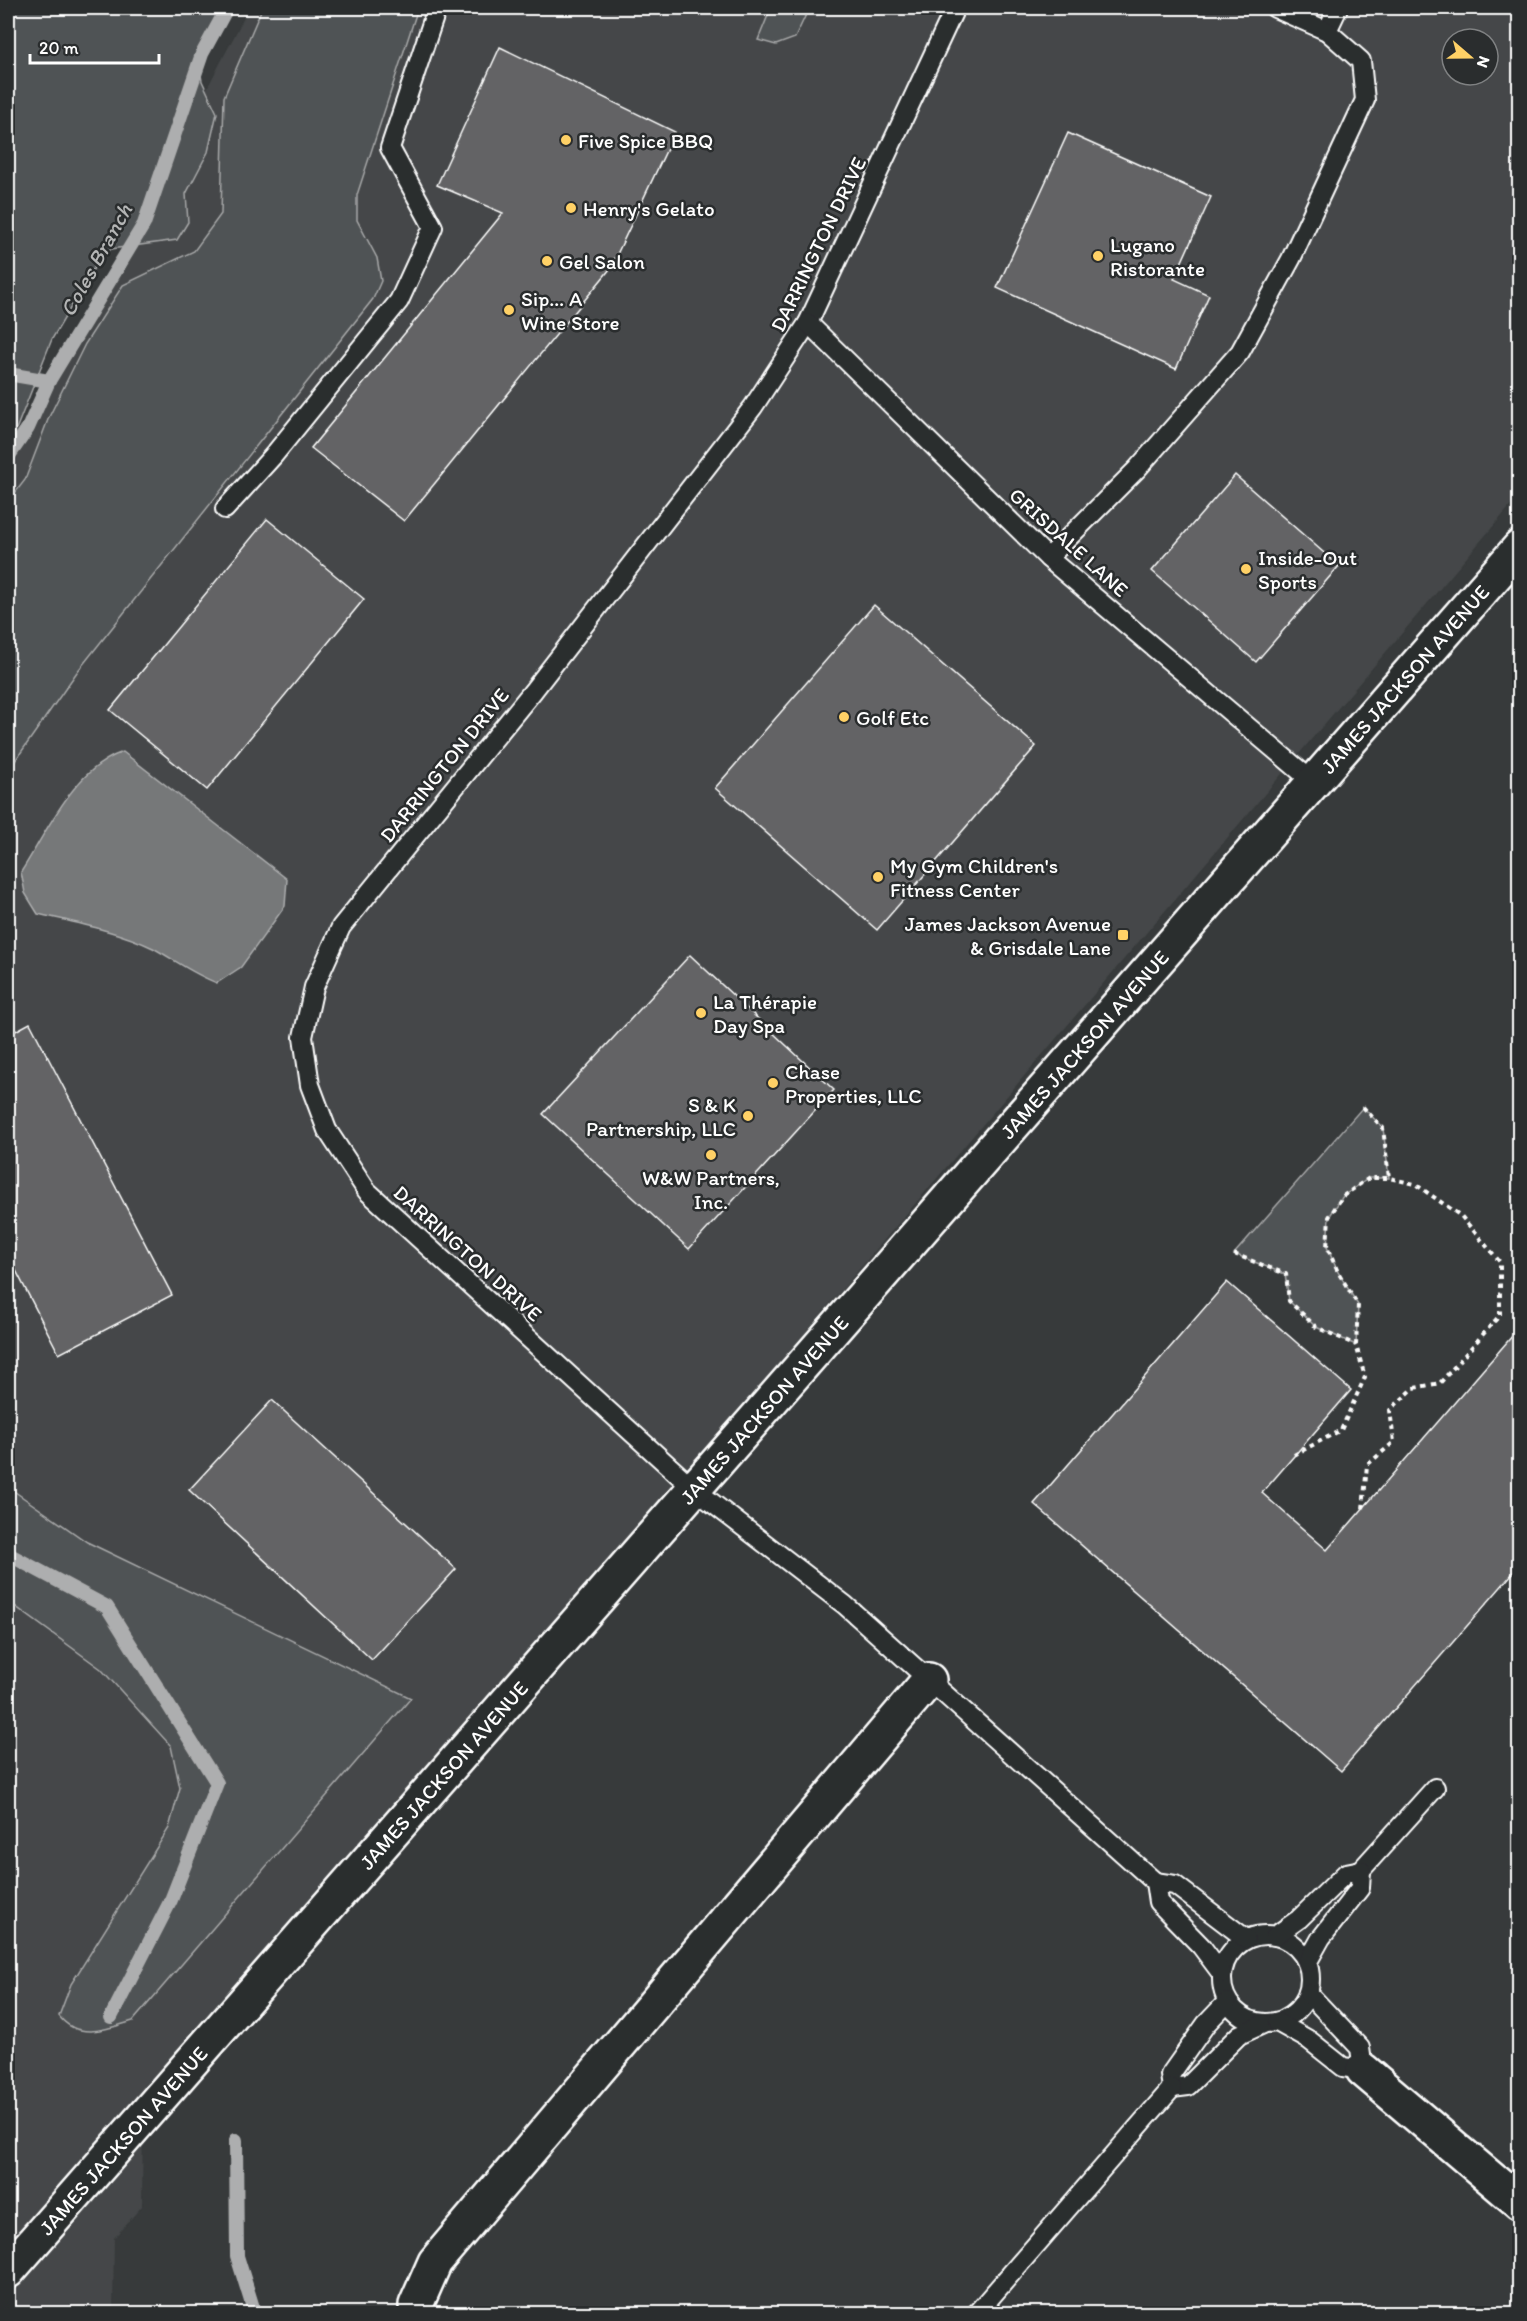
<svg xmlns="http://www.w3.org/2000/svg" width="1527" height="2321" viewBox="0 0 1527 2321" font-family="Itim,sans-serif">
<style>
.built{fill:#444748;fill-rule:evenodd}
.green{fill:#505354;stroke:#a8a9aa;stroke-width:1.5}
.water{fill:#767879;stroke:#adaeaf;stroke-width:1.5}
.lines{fill:none;stroke-linecap:round;stroke-linejoin:round}
.stream{stroke:#adaeaf;stroke-width:14}
.building{fill:#636465;stroke:#fff;stroke-width:1.5}
.lane-casing{stroke:#fff;stroke-width:22}
.street-casing{stroke:#fff;stroke-width:38}
.secondary-casing{stroke:#fff;stroke-width:38}
.path{stroke:#fff;stroke-width:4;stroke-dasharray:4.5 4.5;stroke-linecap:butt}
.lane{stroke:#2a2d2e;stroke-width:18}
.street{stroke:#2a2d2e;stroke-width:33}
.secondary{stroke:#2a2d2e;stroke-width:33}
.poi-dot{fill:#ffd166;stroke:#2a2d2e;stroke-width:2}
.labels{text-anchor:middle;dominant-baseline:central;stroke-width:5;stroke-linejoin:round;paint-order:stroke}
.poi-label{font-size:21px;fill:#fff;stroke:#2a2d2e;text-anchor:start}
.street-label{font-size:21px;fill:#fff;stroke:#2a2d2e}
.water-label{font-size:22px;font-style:italic;fill:#b4b5b5;stroke:#2a2d2e}
</style>
<rect width="100%" height="100%" fill="#373a3b"/>
<filter id="ink" filterUnits="userSpaceOnUse"><feTurbulence type="fractalNoise" baseFrequency=".0167" numOctaves="2"/><feDisplacementMap in="SourceGraphic" scale="12" xChannelSelector="R" yChannelSelector="G"/><feConvolveMatrix kernelMatrix="1 2 1 2 8 2 1 2 1" color-interpolation-filters="sRGB"/></filter>
<g filter="url(#ink)">
<path class="built" d="M249,8H1519V496L143,2109L142,2206L114,2238L113,2313L8,2314V469ZM1452,39H1488V75H1452Z"/>
<g class="green">
<path d="M8,8H222L198,55L202,81L217,113L208,152L186,194L188,222L177,240L111,249L98,261L52,339L15,432L8,444Z"/>
<path d="M262,8H418L357,195V220L377,258L381,281L373,299L77,672L8,771V502L25,480L49,417L85,344L123,285L194,251L221,214L224,97Z"/>
<path d="M771,8H809L795,38L776,45L758,40Z"/>
<path d="M1363,1107L1383,1128L1389,1178H1369L1343,1196L1329,1217L1327,1247L1338,1272L1358,1305L1356,1345L1316,1327L1289,1301L1285,1274L1234,1254Z"/>
<path d="M8,1487L87,1542L411,1698L133,2021C107,2029 78,2041 59,2016L71,1984L169,1828L180,1788L171,1746L101,1669L8,1601Z"/>
</g>
<path class="water" d="M123,752L287,879L285,906L241,967L217,983C193,974 175,960 153,948C118,931 76,923 38,914L25,893L21,872C48,830 73,769 123,752Z"/>
<g class="lines">
<g class="stream">
<path d="M8,374L49,381"/>
<path d="M8,457L28,428L49,381L144,224L202,54L227,8"/>
<path d="M8,1554L107,1607L217,1783L171,1900L111,2017"/>
<path d="M236,2140L237,2256L255,2314"/>
</g>
</g>
<g class="building">
<path d="M500,47L675,132L610,269L404,521L311,448L503,213L437,185Z"/>
<path d="M1068,133L1211,197L1174,279L1209,295L1176,369L997,288Z"/>
<path d="M1235,475L1339,566L1256,662L1152,571Z"/>
<path d="M267,519L364,599L207,790L110,710Z"/>
<path d="M874,605L1036,746L877,930L715,788Z"/>
<path d="M690,955L834,1090L689,1249L543,1114Z"/>
<path d="M30,1023L172,1295L59,1354L8,1255V1035Z"/>
<path d="M1227,1282L1351,1390L1262,1493L1327,1550L1520,1327V1565L1341,1771L1034,1504Z"/>
<path d="M272,1400L456,1569L372,1660L189,1490Z"/>
</g>
<g class="lines">
<defs>
<g id="lane">
<path d="M955,8L808,323L753,407L533,691L341,927L314,987L303,1037L310,1085L327,1130L367,1191L694,1489L845,1605L1155,1882"/>
<path d="M1327,31L1338,8"/>
<path d="M808,323L1048,558L1312,781"/>
<path d="M225,509L273,456L399,301L433,227L390,148L437,8"/>
<path d="M1048,558L1137,469L1240,352L1291,259L1365,100L1361,61L1327,31L1275,8"/>
<path d="M1361,1870L1435,1788"/>
<circle cx="1266" cy="1979" r="44"/>
<path d="M1275,1936L1299,1919L1346,1873L1361,1870L1360,1888L1321,1938L1307,1963"/>
<path d="M1222,1974L1201,1946L1158,1902L1155,1882L1175,1885L1246,1939"/>
<path d="M1227,2002L1206,2024L1170,2075L1172,2088L1188,2086L1239,2035L1263,2024"/>
<path d="M1277,2022L1309,2040L1343,2067L1363,2070L1360,2048L1308,1993"/>
<path d="M976,2314L1172,2088"/>
</g>
<g id="street">
<path d="M1363,2070L1520,2203"/>
<path d="M417,2314L416,2305L435,2262L929,1680"/>
</g>
<g id="secondary">
<path id="s1" d="M8,2271L1520,547"/>
</g>
</defs>
<use href="#lane" class="lane-casing"/>
<use href="#street" class="street-casing"/>
<use href="#secondary" class="secondary-casing"/>
<g class="path">
<path d="M1363,1107L1383,1128L1389,1178"/>
<path d="M1234,1254L1286,1274L1289,1301L1316,1327L1356,1345"/>
<path d="M1294,1455L1341,1430L1365,1377L1356,1345L1358,1305L1338,1272L1327,1247L1329,1217L1343,1196L1369,1178H1389L1415,1184L1461,1216L1500,1262V1315L1440,1383L1414,1388L1390,1410L1394,1442L1367,1465L1363,1509"/>
</g>
<use href="#lane" class="lane"/>
<use href="#street" class="street"/>
<use href="#secondary" class="secondary"/>
</g>
</g>
<g class="poi-dot">
<circle cx="566" cy="140" r="6"/>
<circle cx="571" cy="208" r="6"/>
<circle cx="1098" cy="256" r="6"/>
<circle cx="547" cy="261" r="6"/>
<circle cx="509" cy="310" r="6"/>
<circle cx="1246" cy="569" r="6"/>
<circle cx="844" cy="717" r="6"/>
<circle cx="878" cy="877" r="6"/>
<rect x="1117" y="929" width="12" height="12" rx="3"/>
<circle cx="701" cy="1013" r="6"/>
<circle cx="773" cy="1083" r="6"/>
<circle cx="748" cy="1116" r="6"/>
<circle cx="711" cy="1155" r="6"/>
</g>
<g class="labels">
<g class="poi-label">
<text x="578" y="140">Five Spice BBQ</text>
<text x="583" y="208">Henry's Gelato</text>
<text x="1110" y="244">Lugano<tspan x="1110" dy="24">Ristorante</tspan></text>
<text x="559" y="261">Gel Salon</text>
<text x="521" y="298">Sip… A<tspan x="521" dy="24">Wine Store</tspan></text>
<text x="1258" y="557">Inside-Out<tspan x="1258" dy="24">Sports</tspan></text>
<text x="856" y="717">Golf Etc</text>
<text x="890" y="865">My Gym Children's<tspan x="890" dy="24">Fitness Center</tspan></text>
<text x="1111" y="923" text-anchor="end">James Jackson Avenue<tspan x="1111" dy="24">&amp; Grisdale Lane</tspan></text>
<text x="713" y="1001">La Thérapie<tspan x="713" dy="24">Day Spa</tspan></text>
<text x="785" y="1071">Chase<tspan x="785" dy="24">Properties, LLC</tspan></text>
<text x="736" y="1104" text-anchor="end">S &amp; K<tspan x="736" dy="24">Partnership, LLC</tspan></text>
<text x="711" y="1177" text-anchor="middle">W&amp;W Partners,<tspan x="711" dy="24">Inc.</tspan></text>
</g>
<g class="street-label">
<text transform="translate(818 244) rotate(-64)">DARRINGTON DRIVE</text>
<text transform="translate(1069 542) rotate(42)">GRISDALE LANE</text>
<text stroke="none"><textPath href="#s1" startOffset="2118">JAMES JACKSON AVENUE</textPath></text>
<text transform="translate(444 765) rotate(-51)">DARRINGTON DRIVE</text>
<text stroke="none"><textPath href="#s1" startOffset="1632">JAMES JACKSON AVENUE</textPath></text>
<text transform="translate(468 1253) rotate(42)">DARRINGTON DRIVE</text>
<text stroke="none"><textPath href="#s1" startOffset="1146">JAMES JACKSON AVENUE</textPath></text>
<text stroke="none"><textPath href="#s1" startOffset="660">JAMES JACKSON AVENUE</textPath></text>
<text stroke="none"><textPath href="#s1" startOffset="174">JAMES JACKSON AVENUE</textPath></text>
</g>
<g class="water-label">
<text transform="translate(96 260) rotate(-61)">Coles Branch</text>
</g>
</g>
<rect width="1527" height="2321" fill="none" stroke="#2a2d2e" stroke-width="30"/>
<rect x="15" y="15" width="1497" height="2291" fill="none" stroke="#fff" stroke-width="2" filter="url(#ink)"/>
<g transform="translate(1470 57) rotate(110)"><circle r="28" fill="#2a2d2e" stroke="#7f8182" stroke-width="1.5"/>
<path d="M0-4.5L10 22L0 15L-10 22Z" fill="#ffd166"/>
<text y="-9" font-size="16" font-weight="bold" text-anchor="middle" fill="#ffffff">N</text>
</g>
<path d="M30 54v9h129v-9" fill="none" stroke="#ffffff" stroke-width="3"/>
<text x="39" y="54" font-size="18" fill="#ffffff" stroke="#2a2d2e" stroke-width="4.5" paint-order="stroke">20 m</text>
</svg>
